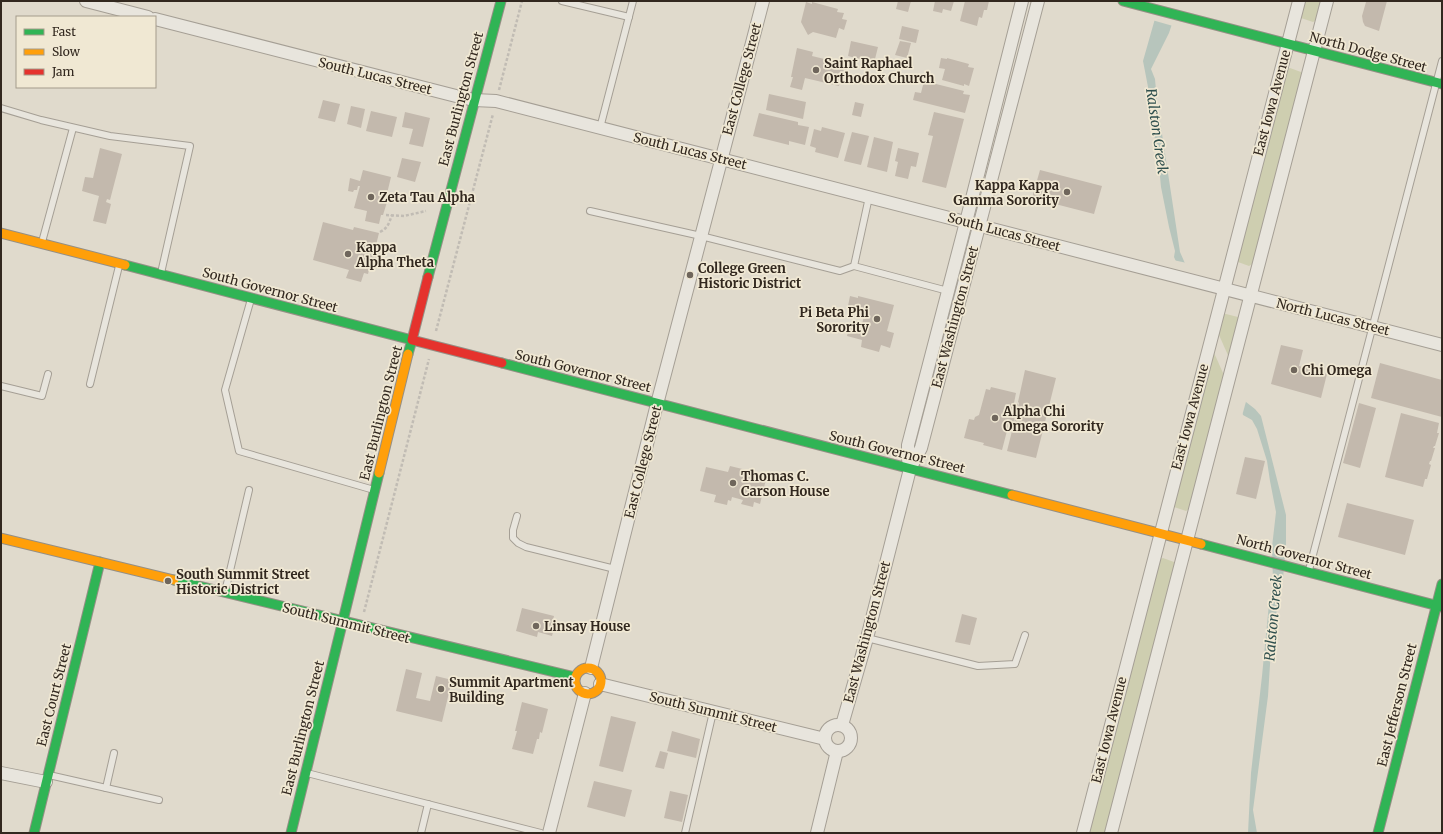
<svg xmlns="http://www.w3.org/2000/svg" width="1443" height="834" viewBox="0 0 1443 834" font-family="Merriweather,serif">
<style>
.green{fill:#ceceb0}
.water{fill:#b7c5bc}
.pier{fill:#e0dacc}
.building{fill:#c3b9ad}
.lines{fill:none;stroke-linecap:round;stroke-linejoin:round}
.lane-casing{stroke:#a59f95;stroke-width:8}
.street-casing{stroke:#a59f95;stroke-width:14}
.fast-casing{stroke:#958f85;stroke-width:11}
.slow-casing{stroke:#958f85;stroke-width:11}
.jam-casing{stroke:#958f85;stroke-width:11}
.path{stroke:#c1bcb4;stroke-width:2.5;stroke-dasharray:3 2;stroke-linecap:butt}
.lane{stroke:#e8e5dd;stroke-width:6}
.street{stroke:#e8e5dd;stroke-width:12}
.fast{stroke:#30b455;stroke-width:9}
.slow{stroke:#ff9f0a;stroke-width:9}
.jam{stroke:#e5322d;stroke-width:9}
.poi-dot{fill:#6f665c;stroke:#f0e8d3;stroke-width:1.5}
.labels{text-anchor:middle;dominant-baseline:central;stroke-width:3.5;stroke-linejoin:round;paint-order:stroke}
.street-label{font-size:13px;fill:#32281f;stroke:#f0e8d3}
.poi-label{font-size:13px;font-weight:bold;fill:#32281f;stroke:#f0e8d3;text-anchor:start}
.water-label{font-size:14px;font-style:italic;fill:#30504e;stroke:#f0e8d3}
</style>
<rect width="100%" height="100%" fill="#e0dacc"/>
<g class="green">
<path d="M1305,1H1322L1318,19L1313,22L1301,18Z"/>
<path d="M1290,68L1301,72L1303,75L1254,263L1249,266L1238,262V256L1288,69Z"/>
<path d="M1224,314H1226L1238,317L1239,320L1190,508L1186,511L1174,507V501Z"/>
<path d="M1163,558L1174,562L1175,564L1106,833H1088L1160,559Z"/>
</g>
<path class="water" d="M1160,1H1182L1176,12L1169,33L1151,69L1155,79L1157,101L1180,252L1246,402L1255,409L1261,416L1286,515V546L1283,578L1278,602L1271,649L1268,696L1253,810L1257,833H1248L1251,773L1262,676L1269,604L1273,582L1272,547L1276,512L1270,481L1267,461L1257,429L1252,420L1243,415L1174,257L1175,251L1169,227L1161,187L1158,155L1149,108V92L1143,61Z"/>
<g class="pier">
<path d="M1158,1H1178L1184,3L1178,13L1173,26L1152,20Z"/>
<path d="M1173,260L1187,263L1247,398L1242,416Z"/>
</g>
<g class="building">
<path d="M898,1H911L908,12L896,9Z"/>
<path d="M935,1H954L951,11L943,9L942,13L933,11Z"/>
<path d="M965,1H989L987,10H984L982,18L979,17L977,26L960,21Z"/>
<path d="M1363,1H1387L1379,31L1365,26L1363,22L1362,16L1366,2Z"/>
<path d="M806,2L812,4V2L838,9L837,12L844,13L842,19L847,20L844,30L839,28L836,38L813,32L808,35L801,22Z"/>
<path d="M902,26L919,30L916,43L899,39Z"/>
<path d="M851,41L878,47L874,63L848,56Z"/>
<path d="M900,41L911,43L907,58L895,55Z"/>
<path d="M797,48L813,52L812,56L845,64L844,68L847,69L845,77L841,76L839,86L805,78L802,90L790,87L793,77H791Z"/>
<path d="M941,58L947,59V58L969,64L968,67L974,68L969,86L964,84V86L942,80L945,69L939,68Z"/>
<path d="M924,81L964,91L963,94L970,95L965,113L913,100L915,92L921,93Z"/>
<path d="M769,94L806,102L803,119L766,110Z"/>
<path d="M323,100L340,104L335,122L318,118Z"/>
<path d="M855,102L864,104L861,117L852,115Z"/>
<path d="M351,106L365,109L361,128L347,124Z"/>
<path d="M371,111L397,117L392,137L366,131Z"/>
<path d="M405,112L430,118L423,147L409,144L413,129L402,127Z"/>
<path d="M934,112L964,119L946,188L922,182L933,136L928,135Z"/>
<path d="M759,113L798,122V125L809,127L805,145L789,141V145L753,136Z"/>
<path d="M822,127L845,133L838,158L815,152L816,148L810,146L814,129L821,131Z"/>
<path d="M852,132L869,136L861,165L844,161Z"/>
<path d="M874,137L893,142L887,172L867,167Z"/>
<path d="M100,148L122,154L110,200L107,199L106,202L111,204L106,224L93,221L99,196L82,191L85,177L93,178Z"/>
<path d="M898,148L919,153L916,167L911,166L908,179L895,176L898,162L895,161Z"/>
<path d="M402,158L421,162L415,182L397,177Z"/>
<path d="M363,170L391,177L385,202H387L383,215H381L379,224L365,221L367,211L354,208L360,186H358L357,190H354L353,192L348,191L350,178L360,181Z"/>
<path d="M1040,170L1102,186L1094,214L1032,198Z"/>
<path d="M323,222L353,230L354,227L379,233L376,245L382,247L377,264L371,262L368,274L364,273L361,282L346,278L349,270L313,260Z"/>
<path d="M850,296L858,298V296L894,305L887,331L894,333L890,348L881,345L879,352L861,347L862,340L847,336L850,325L861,328L865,312L855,310L856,308L848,306Z"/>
<path d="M1281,345L1303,350L1299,366L1327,374L1321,398L1271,384Z"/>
<path d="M1380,363L1442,380V417L1371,398Z"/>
<path d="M1025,370L1056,378L1036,458L1007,451L1019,403L1018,402Z"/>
<path d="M991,387L1016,393L1014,403L1018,404L1012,428L1008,427L1002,450L983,445L984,443L964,438L969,419L974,420L975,417L979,415L986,389L990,390Z"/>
<path d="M1359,403L1376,408L1360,468L1343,463Z"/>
<path d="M1401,413L1439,423L1437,433H1439L1435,446H1434L1433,448H1435L1431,461H1430L1429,464L1431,465L1427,479H1425L1423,487L1385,477Z"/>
<path d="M1245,457L1265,461L1256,499L1236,494Z"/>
<path d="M730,466L767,475L760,504L754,502L753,507L741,504L743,500L732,497L731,501L728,500L727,505L714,502L716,495L700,491L706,467L728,472Z"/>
<path d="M1347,503L1414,520L1405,555L1338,537Z"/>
<path d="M522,608L554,616L553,620H556L552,636L538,632L537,637L516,631Z"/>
<path d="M962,614L977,618L970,645L955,642Z"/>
<path d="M406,669L422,673L416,698L430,701L436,676L452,680L442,722L396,711Z"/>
<path d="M522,702L548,709L542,733L540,732L539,739H537L533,754L512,749L517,731H515Z"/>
<path d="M611,716L636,722L623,772L599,766Z"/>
<path d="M672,731L700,739L696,758L667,751Z"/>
<path d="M660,751L668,753L664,769L655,767Z"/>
<path d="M594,781L632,790L625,817L587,807Z"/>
<path d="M670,791L688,795L682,822L664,818Z"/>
</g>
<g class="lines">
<defs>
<g id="lane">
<path d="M562,1L629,17"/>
<path d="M1,108L41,120L110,136L190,146L161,273"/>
<path d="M600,128L633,1"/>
<path d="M869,197L854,266L948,291"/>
<path d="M590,211L701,236L840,271L854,266"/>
<path d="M42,242L73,128"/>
<path d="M251,299L225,390L239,451L374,490"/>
<path d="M90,384L119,266"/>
<path d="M1,386L42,396L48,374"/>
<path d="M517,516L513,530V538L518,543L526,547L615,569"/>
<path d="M1309,570L1442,61"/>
<path d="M225,592L249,490"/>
<path d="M867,638L978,666L1015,664L1025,635"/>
<path d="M307,773L541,833"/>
<path d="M49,775L159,800"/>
<path d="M106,788L114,753"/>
<path d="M421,833L428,804"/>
<path d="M685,833L713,712"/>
</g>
<g id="street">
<path d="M86,1L148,17"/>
<path d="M155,19L456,96L474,100L496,101L1442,345"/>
<path d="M910,469L908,459V445L966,222L1022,1"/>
<path d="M591,668L657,404L763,1"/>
<path d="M600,684L825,739"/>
<circle cx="838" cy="738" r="13"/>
<path d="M842,725L867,638L910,469L921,448L1038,1"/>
<path d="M1,773L46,782"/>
<path d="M549,833L585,693"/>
<path d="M817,833L837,751"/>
<path d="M1083,833L1299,1"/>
<path d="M1111,833L1327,1"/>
</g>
<g id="fast">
<path d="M1123,1L1442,84"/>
<path d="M125,265L412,340L408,354"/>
<path d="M428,277L501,1"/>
<path d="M502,363L1012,495"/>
<path d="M1201,544L1442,607"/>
<path d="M174,580L575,677"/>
<path d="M34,833L100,562"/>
<path d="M291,833L379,473"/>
<path d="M1378,833L1442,584"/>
</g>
<g id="slow">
<path d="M1,233L125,265"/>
<path d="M379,473L408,354"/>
<path d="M1012,495L1201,544"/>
<path d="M1,538L174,580"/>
<circle cx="588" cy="681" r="13"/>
</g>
<path id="jam" d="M428,277L412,340L502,363"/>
</defs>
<use href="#lane" class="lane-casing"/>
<use href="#street" class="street-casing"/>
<use href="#fast" class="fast-casing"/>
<use href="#slow" class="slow-casing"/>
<use href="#jam" class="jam-casing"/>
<g class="path">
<path d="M499,90L522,1"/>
<path d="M386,215L404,216L426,211"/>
<path d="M380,232C388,228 389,223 392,215"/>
<path d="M436,331L493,114"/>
<path d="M364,612L429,359"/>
</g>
<use href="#lane" class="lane"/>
<use href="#street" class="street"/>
<use href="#fast" class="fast"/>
<use href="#slow" class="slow"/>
<use href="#jam" class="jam"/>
</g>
<g class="poi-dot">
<circle cx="816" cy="70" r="4"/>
<circle cx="1067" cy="192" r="4"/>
<circle cx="371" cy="197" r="4"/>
<circle cx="348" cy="254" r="4"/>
<circle cx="690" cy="275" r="4"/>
<circle cx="877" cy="319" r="4"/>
<circle cx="1294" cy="370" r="4"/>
<circle cx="995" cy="418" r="4"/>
<circle cx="733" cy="483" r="4"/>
<circle cx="168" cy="581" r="4"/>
<circle cx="536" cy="626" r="4"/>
<circle cx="441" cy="689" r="4"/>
</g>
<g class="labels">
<g class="street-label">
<text transform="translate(1368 52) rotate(15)">North Dodge Street</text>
<text transform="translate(375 76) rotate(14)">South Lucas Street</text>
<text transform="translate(742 79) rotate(-75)">East College Street</text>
<text transform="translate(461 99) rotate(-75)">East Burlington Street</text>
<text transform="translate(1272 103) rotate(-75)">East Iowa Avenue</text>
<text transform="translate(690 151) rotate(14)">South Lucas Street</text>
<text transform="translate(1004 232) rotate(15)">South Lucas Street</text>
<text transform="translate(270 290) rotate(15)">South Governor Street</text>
<text transform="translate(955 317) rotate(-75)">East Washington Street</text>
<text transform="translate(1333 317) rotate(14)">North Lucas Street</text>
<text transform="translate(583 371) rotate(14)">South Governor Street</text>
<text transform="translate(381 413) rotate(-76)">East Burlington Street</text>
<text transform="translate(1190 417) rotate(-75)">East Iowa Avenue</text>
<text transform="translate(897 452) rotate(14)">South Governor Street</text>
<text transform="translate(643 462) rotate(-76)">East College Street</text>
<text transform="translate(1304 557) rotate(15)">North Governor Street</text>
<text transform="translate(346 623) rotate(14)">South Summit Street</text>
<text transform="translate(867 632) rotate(-75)">East Washington Street</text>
<text transform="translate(54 695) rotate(-76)">East Court Street</text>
<text transform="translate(1397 705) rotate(-76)">East Jefferson Street</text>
<text transform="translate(713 712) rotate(14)">South Summit Street</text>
<text transform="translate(303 728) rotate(-76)">East Burlington Street</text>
<text transform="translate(1109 730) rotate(-76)">East Iowa Avenue</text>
</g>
<g class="poi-label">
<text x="824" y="63">Saint Raphael<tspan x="824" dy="15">Orthodox Church</tspan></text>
<text x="1059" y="185" text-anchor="end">Kappa Kappa<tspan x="1059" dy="15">Gamma Sorority</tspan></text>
<text x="379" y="197">Zeta Tau Alpha</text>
<text x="356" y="247">Kappa<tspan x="356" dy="15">Alpha Theta</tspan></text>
<text x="698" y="268">College Green<tspan x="698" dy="15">Historic District</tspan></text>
<text x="869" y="312" text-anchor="end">Pi Beta Phi<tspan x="869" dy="15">Sorority</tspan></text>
<text x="1302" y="370">Chi Omega</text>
<text x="1003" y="411">Alpha Chi<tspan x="1003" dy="15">Omega Sorority</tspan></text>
<text x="741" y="476">Thomas C.<tspan x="741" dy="15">Carson House</tspan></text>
<text x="176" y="574">South Summit Street<tspan x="176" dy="15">Historic District</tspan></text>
<text x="544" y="626">Linsay House</text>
<text x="449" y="682">Summit Apartment<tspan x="449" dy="15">Building</tspan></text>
</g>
<g class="water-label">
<text transform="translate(1157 131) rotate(82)">Ralston Creek</text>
<text transform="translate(1273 618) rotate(-85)">Ralston Creek</text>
</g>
</g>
<rect width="1443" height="834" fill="none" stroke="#32281f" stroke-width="4"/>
<rect x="16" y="16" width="140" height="72" fill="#f0e8d3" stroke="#a49b8b"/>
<rect x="24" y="29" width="20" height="6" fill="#30b455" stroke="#a49b8b"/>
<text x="52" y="36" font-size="12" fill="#32281f">Fast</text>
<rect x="24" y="49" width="20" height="6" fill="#ff9f0a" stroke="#a49b8b"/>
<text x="52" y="56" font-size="12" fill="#32281f">Slow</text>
<rect x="24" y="69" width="20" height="6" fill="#e5322d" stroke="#a49b8b"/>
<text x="52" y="76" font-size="12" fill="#32281f">Jam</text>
</svg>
